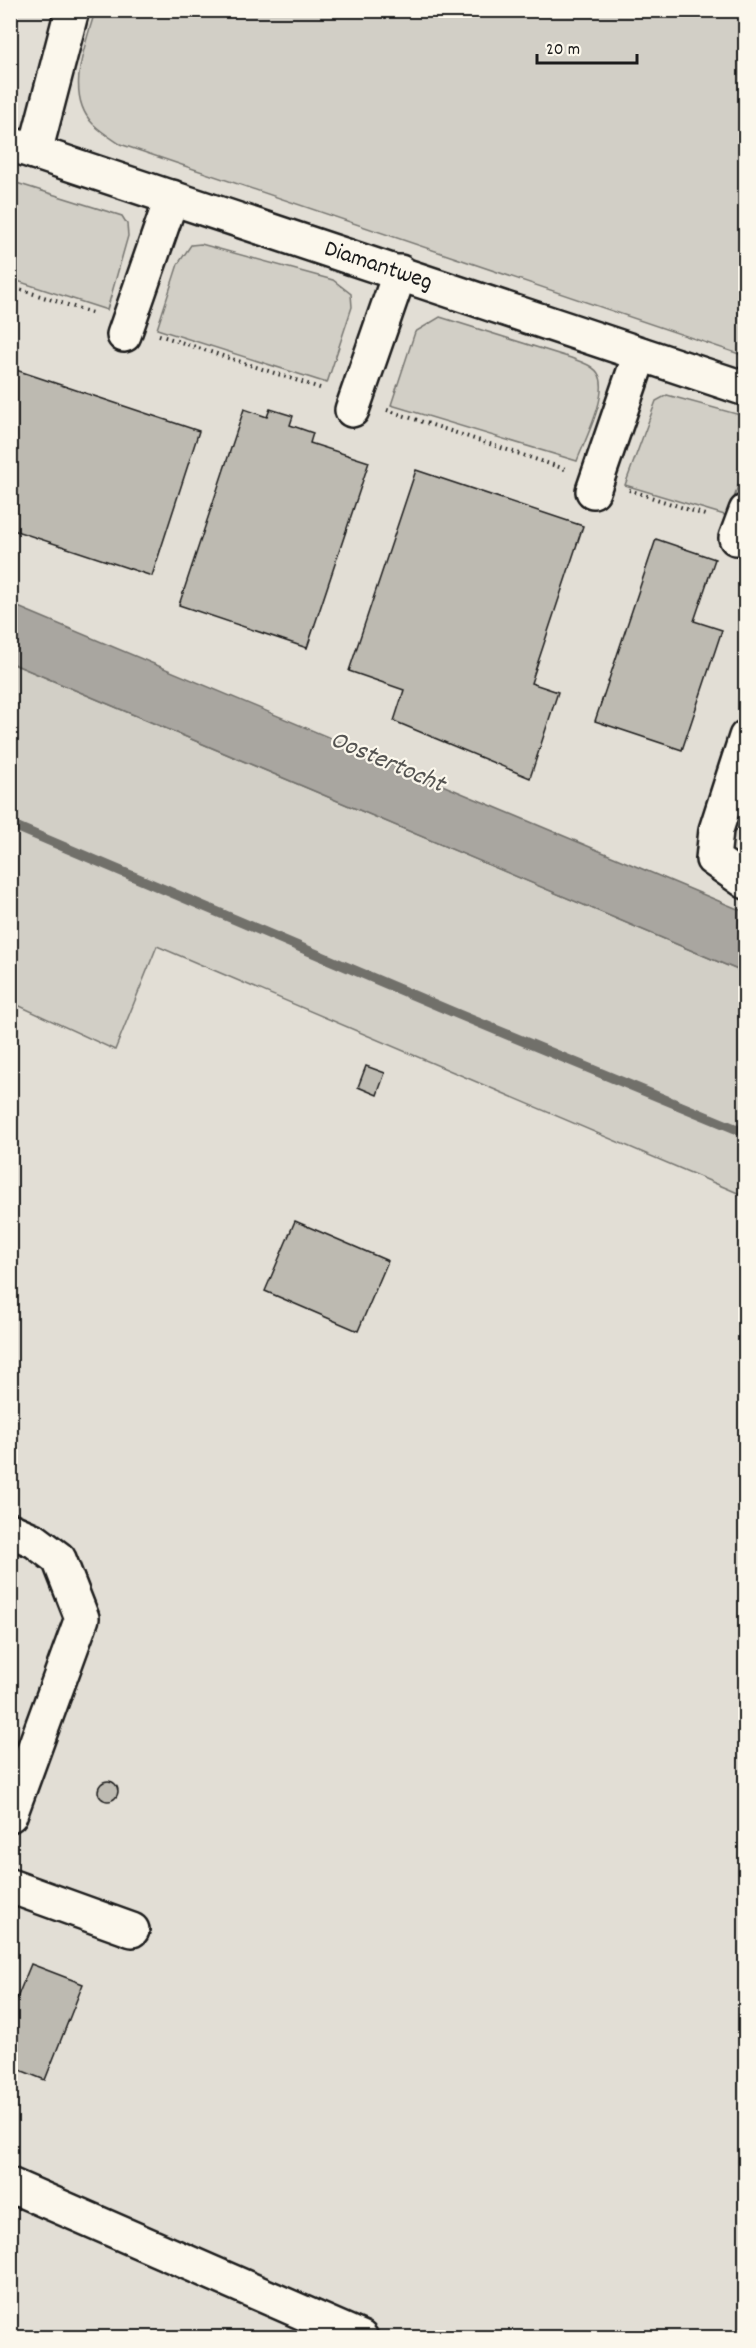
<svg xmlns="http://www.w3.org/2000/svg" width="756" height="2348" viewBox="0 0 756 2348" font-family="Dekko,sans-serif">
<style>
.built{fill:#e2ded5}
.green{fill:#d2cfc6;stroke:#777671;stroke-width:1.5}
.water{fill:#a9a6a0;stroke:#716f6b;stroke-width:1.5}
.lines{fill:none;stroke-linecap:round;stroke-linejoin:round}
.stream{stroke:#716f6b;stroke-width:10}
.building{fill:#bdbab1;stroke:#1c1c1c;stroke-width:1.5}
.minor-casing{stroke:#1c1c1c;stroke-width:38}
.path{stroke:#1c1c1c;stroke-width:4;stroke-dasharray:1.5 4.5;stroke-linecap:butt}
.minor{stroke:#fbf7ec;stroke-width:33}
.labels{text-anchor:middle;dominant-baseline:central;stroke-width:4.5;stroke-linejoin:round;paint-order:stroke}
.street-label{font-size:24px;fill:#1c1c1c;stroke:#fbf7ec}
.water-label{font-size:26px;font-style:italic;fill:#545351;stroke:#fbf7ec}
</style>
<rect width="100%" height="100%" fill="#f2eee4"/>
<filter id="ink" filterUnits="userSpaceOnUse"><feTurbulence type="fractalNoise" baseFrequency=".0167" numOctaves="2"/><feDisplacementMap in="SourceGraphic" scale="12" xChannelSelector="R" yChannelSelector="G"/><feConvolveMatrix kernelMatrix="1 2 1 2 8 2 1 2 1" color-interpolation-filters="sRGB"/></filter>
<g filter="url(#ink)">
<path class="built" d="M11,11H745V2337L11,2338Z"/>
<g class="green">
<path d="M95,11H745V356L120,144C111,138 101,132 93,124C64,94 86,44 95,11Z"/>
<path d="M10,181L122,216L127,224L128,236L107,310L11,279Z"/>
<path d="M201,244L333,280L351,294L352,307L327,383L157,329L178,264L191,245Z"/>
<path d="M440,317L571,358C580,362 594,365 599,375C609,394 584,442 577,461L391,405L415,332Z"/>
<path d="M667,395L744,416L745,419V465L728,516L625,485L656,401Z"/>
<path d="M11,663L745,973V1196L157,946L115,1050L11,1002Z"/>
</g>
<path class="water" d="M11,604L745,912V973L11,663Z"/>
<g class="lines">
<path class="stream" d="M10,824L460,1015L746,1133"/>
</g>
<g class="building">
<path d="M10,368L199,431L152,576L10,529Z"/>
<path d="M244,409L267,417L270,409L293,416L290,425L313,433L310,443L369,462L307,648L179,605Z"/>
<path d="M416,470L583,526L531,683L558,692L530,778L394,721L404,690L349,671Z"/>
<path d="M656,539L715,559L694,621L722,630L682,750L595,721Z"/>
<path d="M366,1066L385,1073L377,1095L358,1087Z"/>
<path d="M295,1221L388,1261L358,1331L265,1291Z"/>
<circle cx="108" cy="1791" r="10"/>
<path d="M31,1964L83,1984L45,2080L10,2066V2015Z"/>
</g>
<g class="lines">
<defs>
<g id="minor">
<path id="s1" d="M10,144L746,389"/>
<path d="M35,152L72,10"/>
<path d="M124,335L172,197"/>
<path d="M352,410L400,272"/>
<path d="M593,491L640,354"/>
<path d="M736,538L746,511"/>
<path d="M746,737L716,830L713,859L746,882"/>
<path d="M10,1530L35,1541L59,1559L82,1618L10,1815"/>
<path d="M10,1886L132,1930"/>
<path d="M10,2185L361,2338"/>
</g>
</defs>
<use href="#minor" class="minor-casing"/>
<g class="path">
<path d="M10,286L95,314"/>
<path d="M159,335L323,389"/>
<path d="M387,410L565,469"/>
<path d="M629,490L708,516"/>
</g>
<use href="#minor" class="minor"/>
</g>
</g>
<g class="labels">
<g class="street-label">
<text stroke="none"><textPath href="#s1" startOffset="388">Diamantweg</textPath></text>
</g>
<g class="water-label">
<text transform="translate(387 763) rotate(23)">Oostertocht</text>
</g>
</g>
<rect width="756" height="2348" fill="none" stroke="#fbf7ec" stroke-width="36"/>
<rect x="18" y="18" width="720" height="2312" fill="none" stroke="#1c1c1c" stroke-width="2" filter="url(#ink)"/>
<path d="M537 54v9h100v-9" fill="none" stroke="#1c1c1c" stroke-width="3"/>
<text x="546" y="54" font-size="18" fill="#1c1c1c" stroke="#fbf7ec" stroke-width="4.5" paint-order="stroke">20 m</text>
</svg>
